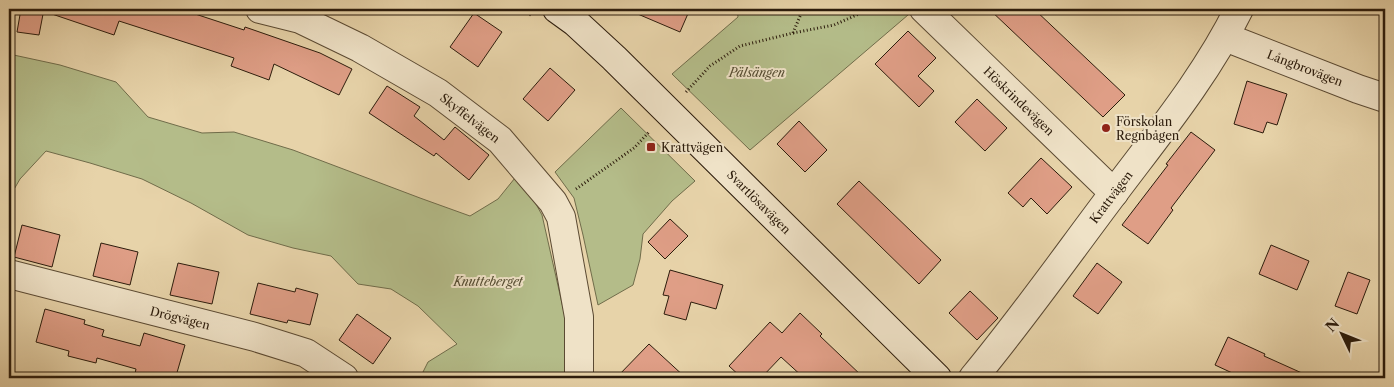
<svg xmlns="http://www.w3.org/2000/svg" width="1394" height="387" viewBox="0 0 1394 387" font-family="'Libre Caslon Text',serif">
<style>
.green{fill:#b4bc89;stroke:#706c4a}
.building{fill:#df9e86;stroke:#2c1c0c}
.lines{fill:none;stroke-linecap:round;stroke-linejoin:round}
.street-casing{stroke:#5b4a33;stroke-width:30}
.secondary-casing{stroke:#2c1c0c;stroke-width:30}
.path{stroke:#2c1c0c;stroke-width:3;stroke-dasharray:1 2.5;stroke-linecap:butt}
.street{stroke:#efe2c7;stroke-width:28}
.secondary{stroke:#efe2c7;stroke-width:28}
.poi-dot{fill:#8f2418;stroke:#efe2c7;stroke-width:2}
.labels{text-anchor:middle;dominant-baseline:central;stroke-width:4;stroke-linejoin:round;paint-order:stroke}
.street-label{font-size:12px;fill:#2c1c0c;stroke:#efe2c7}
.park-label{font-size:12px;font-style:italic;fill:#554c32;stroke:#efe2c7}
.poi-label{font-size:12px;fill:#2c1c0c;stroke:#efe2c7;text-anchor:start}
</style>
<rect width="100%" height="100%" fill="#e7d3a9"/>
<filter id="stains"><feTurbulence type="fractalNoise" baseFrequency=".004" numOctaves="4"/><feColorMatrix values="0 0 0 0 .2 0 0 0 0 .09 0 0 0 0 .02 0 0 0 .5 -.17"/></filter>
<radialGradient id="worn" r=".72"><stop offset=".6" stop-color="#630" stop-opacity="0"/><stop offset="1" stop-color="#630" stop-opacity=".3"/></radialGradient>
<g class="green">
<path d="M737,9H915L750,150L672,74L738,17Z"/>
<path d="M9,54L60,65L116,82L148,117L202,133L234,132L293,150L420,198L470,216L498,199L519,173L542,215L566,321L570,378H420L428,362L457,344L418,306L391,289L358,284L331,256L293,248L248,235L191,203L142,179L90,163L46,151L20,179L9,198Z"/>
<path d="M621,108L695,181L672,201L643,234L640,259L633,285L598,305L583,235L574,198L555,172Z"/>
</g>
<g class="building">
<path d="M21,9H44L39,35L17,32Z"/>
<path d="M47,9H180L244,30L245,27L320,53L352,69L339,95L274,64L269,80L231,66L234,58L119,21L114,35L46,12Z"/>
<path d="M626,9H690L680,32Z"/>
<path d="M989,9H1034L1125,95L1103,117Z"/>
<path d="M474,13L502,32L478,67L450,47Z"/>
<path d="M908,31L936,58L918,76L934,91L919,107L875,64Z"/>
<path d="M550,68L575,90L548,121L523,99Z"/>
<path d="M1247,81L1287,94L1277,125L1267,122L1263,133L1234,124Z"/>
<path d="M387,86L420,107L414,116L444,140L455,127L489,155L469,180L436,153L434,156L369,113Z"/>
<path d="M977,99L1007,128L985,151L955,122Z"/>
<path d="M799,121L827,150L805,172L777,144Z"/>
<path d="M1191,132L1215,150L1171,208L1173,210L1148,244L1122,225L1168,165L1166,164Z"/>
<path d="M1041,158L1072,187L1047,214L1031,198L1023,207L1008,193Z"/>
<path d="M859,181L941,260L919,284L837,204Z"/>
<path d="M670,219L688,236L665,259L648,242Z"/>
<path d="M22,225L60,235L52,267L14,257Z"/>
<path d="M101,243L138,252L130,285L93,276Z"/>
<path d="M1271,245L1309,261L1297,290L1259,274Z"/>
<path d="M178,263L219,272L212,304L170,295Z"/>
<path d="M1097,263L1122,282L1098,314L1073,296Z"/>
<path d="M670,270L723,285L716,309L691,302L686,320L664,314L669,296L663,295Z"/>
<path d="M1348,272L1370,280L1357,314L1335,306Z"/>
<path d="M258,283L295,292L296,288L318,294L310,325L288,320L287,323L250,314Z"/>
<path d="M970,291L998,318L977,340L949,313Z"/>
<path d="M45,309L85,320L84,324L104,330L102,336L140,346L144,333L185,345L176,376L166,373L164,378H134L136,369L97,358L96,363L68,356L69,351L36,342Z"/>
<path d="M800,313L822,334L820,336L864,378H804L781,357L761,378H742L729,366L770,322L782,333Z"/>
<path d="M357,314L391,338L373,364L339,340Z"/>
<path d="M1228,337L1265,354L1264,356L1313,378H1243L1215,365Z"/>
<path d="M649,344L686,378H616Z"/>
</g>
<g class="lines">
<defs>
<g id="street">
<path d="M260,9L300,19L360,48L438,93L500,140L553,202L561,217L579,317V378"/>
<path d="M924,9L1114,193"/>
<path d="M1225,37L1358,89L1385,98"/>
<path d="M9,274L255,337L306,353L344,378"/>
<path d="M973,378C1022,319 1067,255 1113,194C1158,134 1206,76 1239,9"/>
</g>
<path id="secondary" d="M557,9L575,22L614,58L937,378"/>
</defs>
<use href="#street" class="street-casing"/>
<use href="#secondary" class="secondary-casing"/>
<g class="path">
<path d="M521,9L531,15"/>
<path d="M793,33L834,25L870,9"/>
<path d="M686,92L710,66L740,46L793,33L803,9"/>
<path d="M576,189L634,148L650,131"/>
</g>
<use href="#street" class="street"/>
<use href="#secondary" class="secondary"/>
</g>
<g class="poi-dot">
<circle cx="1106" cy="128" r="5"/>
<rect x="646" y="142" width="10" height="10" rx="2.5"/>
</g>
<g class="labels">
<g class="street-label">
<text transform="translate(1305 68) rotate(21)">Långbrovägen</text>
<text transform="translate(1019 101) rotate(44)">Höskrindevägen</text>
<text transform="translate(470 118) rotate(38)">Skyffelvägen</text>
<text transform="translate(1111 197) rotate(-53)">Krattvägen</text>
<text transform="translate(759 202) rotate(45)">Svartlösavägen</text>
<text transform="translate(180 318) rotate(14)">Drögvägen</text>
</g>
<g class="park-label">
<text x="757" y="72">Pälsängen</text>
<text x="488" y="281">Knutteberget</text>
</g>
<g class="poi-label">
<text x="1116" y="121">Förskolan<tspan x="1116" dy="14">Regnbågen</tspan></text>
<text x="661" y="147">Krattvägen</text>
</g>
</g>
<rect width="1394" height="387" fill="none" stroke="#e7d3a9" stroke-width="30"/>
<rect x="10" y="10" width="1374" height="367" fill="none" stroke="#2c1c0c" stroke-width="2.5"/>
<rect x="15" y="15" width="1364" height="357" fill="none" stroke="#2c1c0c"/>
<g transform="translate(1342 334) rotate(313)" stroke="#efe2c7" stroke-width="4" paint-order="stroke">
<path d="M0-4L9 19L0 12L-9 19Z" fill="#2c1c0c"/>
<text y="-8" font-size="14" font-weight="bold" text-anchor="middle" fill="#2c1c0c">N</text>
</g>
<rect width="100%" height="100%" filter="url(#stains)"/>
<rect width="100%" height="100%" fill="url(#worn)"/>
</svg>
